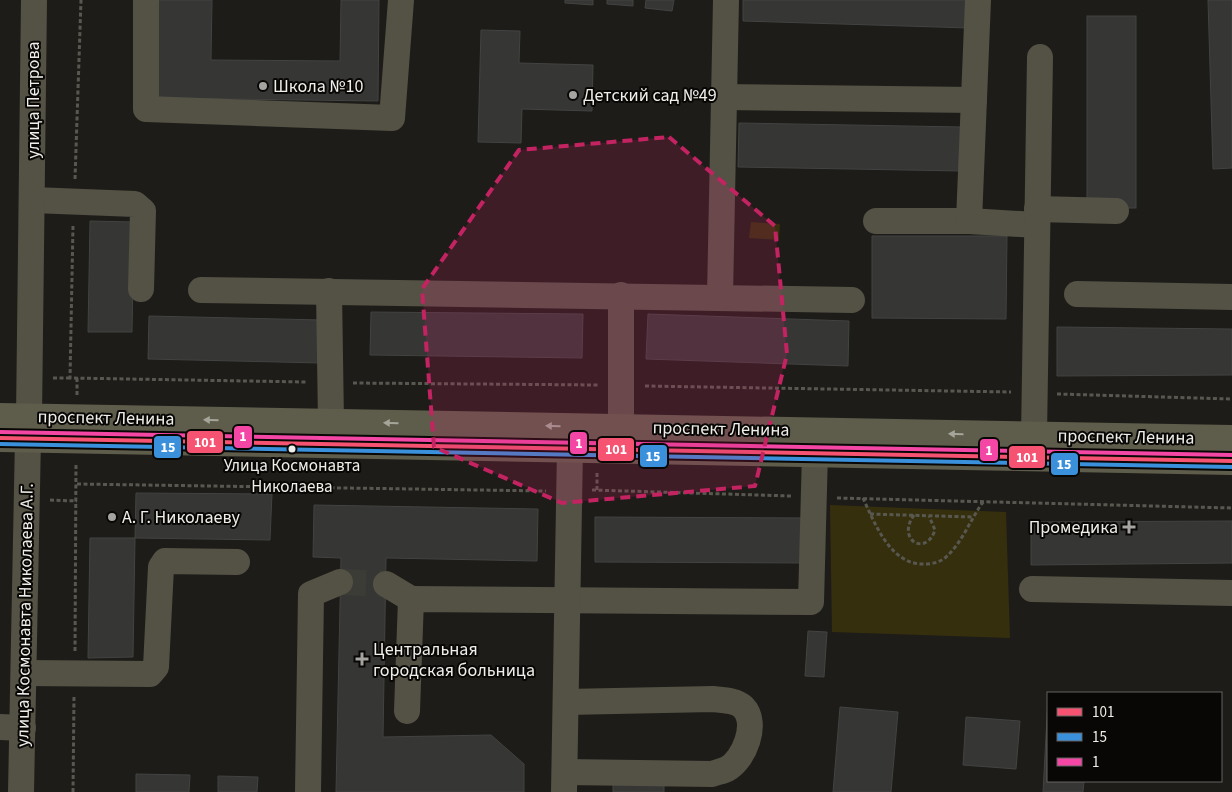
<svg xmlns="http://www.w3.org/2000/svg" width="1232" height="792" viewBox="0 0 1232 792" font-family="'Source Sans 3',sans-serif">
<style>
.green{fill:#352f0e}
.building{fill:#363635;stroke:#424342}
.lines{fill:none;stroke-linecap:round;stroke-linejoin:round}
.minor-tunnel{stroke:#3c3c37;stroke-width:26;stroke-dasharray:26 13;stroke-linecap:butt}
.path{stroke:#595850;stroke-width:3;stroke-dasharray:4 2.5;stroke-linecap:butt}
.minor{stroke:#545245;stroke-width:26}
.major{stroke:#5e5c4b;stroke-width:28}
.bus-1-casing{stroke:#080705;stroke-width:8}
.bus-2-casing{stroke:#080705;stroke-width:8}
.bus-3-casing{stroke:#080705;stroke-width:8}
.bus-1{stroke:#f65372;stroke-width:4}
.bus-2{stroke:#3a90db;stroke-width:4}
.bus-3{stroke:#f346a5;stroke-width:4}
.oneway{fill:#a6a59a}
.marked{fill:#c42362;fill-opacity:0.2;stroke:#c42362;stroke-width:4;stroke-dasharray:10 6;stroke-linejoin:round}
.poi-dot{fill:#a6a4a0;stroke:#080705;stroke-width:2}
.bus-dot{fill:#efeee9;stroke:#080705;stroke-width:2}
.labels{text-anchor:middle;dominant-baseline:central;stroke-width:4;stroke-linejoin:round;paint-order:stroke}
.bus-label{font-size:17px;fill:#efeee9;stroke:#080705}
.poi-label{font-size:18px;fill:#efeee9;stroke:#080705;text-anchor:start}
.street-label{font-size:18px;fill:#efeee9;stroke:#080705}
.line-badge{stroke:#080705;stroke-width:2}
.badge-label{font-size:14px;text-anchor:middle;font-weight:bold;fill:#fff}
</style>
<rect width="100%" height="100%" fill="#1d1c18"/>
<g class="green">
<path d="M751,222L780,224L779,240L749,238Z"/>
<path d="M830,505L1006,512L1010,638L832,632Z"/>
</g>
<g class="building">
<path d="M154,0H212L211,60L340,61L341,0H379L378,101L153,98Z"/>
<path d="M565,0H593V5L565,3Z"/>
<path d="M607,0H633V6L607,4Z"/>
<path d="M646,0H674L672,11L645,8Z"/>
<path d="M743,0H970L969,28L743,21Z"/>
<path d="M1208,0H1232V168L1213,169Z"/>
<rect x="1087" y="16" width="49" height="192"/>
<path d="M481,30L520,31L519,63L593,65L592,111L522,109L521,143L478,142Z"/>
<path d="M739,123L962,127L961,171L738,167Z"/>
<path d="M90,221L134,222L132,332H88Z"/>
<path d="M872,236H1007L1006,319L872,318Z"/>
<path d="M371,312L583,314L582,358L370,355Z"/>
<path d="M648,314L849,321L848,366L646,359Z"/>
<path d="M149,316L322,320L321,363L148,359Z"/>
<path d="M1057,327L1232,329V375L1057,376Z"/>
<path d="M136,493L272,494L270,540L135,538Z"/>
<path d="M314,505L538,509L537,561L386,558L383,737L491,735L524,764V792H336L341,558L313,557Z"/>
<path d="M595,517L808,518V563L595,562Z"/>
<path d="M1232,521V563L1031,565V522Z"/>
<path d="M90,538H135L133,657L88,658Z"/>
<path d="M808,631L827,632L824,677L805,676Z"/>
<path d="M1048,699V781H1084L1083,792H1043Z"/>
<path d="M840,707L898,712L891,792H833Z"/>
<path d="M966,717L1020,721L1016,769L963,765Z"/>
<path d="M136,774L190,775L189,792H136Z"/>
<path d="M218,776L258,777L257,792H218Z"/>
<path d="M613,782L664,783V792H613Z"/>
</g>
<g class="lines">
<path class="minor-tunnel" d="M340,582L386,584"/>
<g class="path">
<path d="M75,179L81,0"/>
<path d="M73,226L70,378L306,382"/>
<path d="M53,378H70"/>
<path d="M353,383L599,385"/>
<path d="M645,386L1011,392"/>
<path d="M1057,394L1232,399"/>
<path d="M77,395V378"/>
<path d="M597,473V490"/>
<path d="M77,484L546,491"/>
<path d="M592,490L791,496"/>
<path d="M837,498L1232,508"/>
<path d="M863,498C875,524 891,566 925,564C933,564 940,562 946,557C962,543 970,520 983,502"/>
<path d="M50,500L77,501"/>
<path d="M870,514L972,517"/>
<path d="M914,515C896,540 926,557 935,530L929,516"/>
<path d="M75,651L76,463"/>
<path d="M73,792L74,695"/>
</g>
<g class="minor">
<path d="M146,0V109L392,118L401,0"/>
<path d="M723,97L974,100"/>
<path d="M33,200L135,204L143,211L141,289"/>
<path d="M1037,209L1116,211"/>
<path d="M876,221H969L1036,225"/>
<path d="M969,221L978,0"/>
<path d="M201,290L852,300"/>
<path d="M329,291L331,422"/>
<path d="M1077,294L1232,297"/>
<path d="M720,296L726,0"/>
<path d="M29,417L34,0"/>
<path d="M621,428V295"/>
<path d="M1034,436L1040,57"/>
<path d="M386,584L411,599"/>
<path d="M1032,589L1232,593"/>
<path d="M24,673L150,674L156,667L161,567L165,561L237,562"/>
<path d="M407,711L411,599L811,602L815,452"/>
<path d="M0,727L23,728"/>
<path d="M565,772L712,774C717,772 723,771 727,769C744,760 759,723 743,707C736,700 722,700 713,699L566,702"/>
<path d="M21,792L28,438"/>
<path d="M308,792L311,594L340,582"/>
<path d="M564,792L570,448"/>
</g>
<g class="major">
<path d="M0,417L1232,439"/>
<path d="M0,438L1232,461"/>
</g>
<defs>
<path id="bus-1" d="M0,438L1232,461"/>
<path id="bus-2" d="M0,444L1232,467"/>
<path id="bus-3" d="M0,432L1232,455"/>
</defs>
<use href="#bus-1" class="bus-1-casing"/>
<use href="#bus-2" class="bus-2-casing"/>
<use href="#bus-3" class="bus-3-casing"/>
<use href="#bus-1" class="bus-1"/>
<use href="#bus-2" class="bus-2"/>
<use href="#bus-3" class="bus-3"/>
</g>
<defs><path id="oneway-solid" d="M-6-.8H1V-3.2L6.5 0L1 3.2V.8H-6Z" transform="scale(1.25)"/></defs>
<g class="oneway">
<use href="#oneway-solid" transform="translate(211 420) rotate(-179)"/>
<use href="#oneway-solid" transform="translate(391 423) rotate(-179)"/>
<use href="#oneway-solid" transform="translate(553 426) rotate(-179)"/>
<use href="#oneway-solid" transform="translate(956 434) rotate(-179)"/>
</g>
<path class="marked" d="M669,137L775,226L787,354L755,486L562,503L434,447L422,289L519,150Z"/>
<g class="poi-dot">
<circle cx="263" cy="86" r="5"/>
<circle cx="573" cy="95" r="5"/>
<circle cx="112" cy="517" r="5"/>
<path d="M1126.5 519.5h5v5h5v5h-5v5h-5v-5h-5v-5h5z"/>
<path d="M359.5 651.5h5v5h5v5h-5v5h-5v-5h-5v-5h5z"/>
</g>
<circle class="bus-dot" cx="292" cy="449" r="4.5"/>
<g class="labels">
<g class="bus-label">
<text x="292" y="466">Улица Космонавта<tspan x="292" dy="21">Николаева</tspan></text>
</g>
<g class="poi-label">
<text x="273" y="86">Школа №10</text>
<text x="583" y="95">Детский сад №49</text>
<text x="122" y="517">А. Г. Николаеву</text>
<text x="1118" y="527" text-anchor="end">Промедика</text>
<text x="373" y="649">Центральная<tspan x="373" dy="21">городская больница</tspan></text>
</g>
<g class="street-label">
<text transform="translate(33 100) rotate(-90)">улица Петрова</text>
<text transform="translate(106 418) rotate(1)">проспект Ленина</text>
<text transform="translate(721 429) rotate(1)">проспект Ленина</text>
<text transform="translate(1126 437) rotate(1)">проспект Ленина</text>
<text transform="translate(25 615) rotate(-89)">улица Космонавта Николаева А.Г.</text>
</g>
</g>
<g class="line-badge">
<rect x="233" y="425" width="20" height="24" rx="5" fill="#f346a5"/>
<rect x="186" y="430" width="38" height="24" rx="5" fill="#f65372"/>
<rect x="569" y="431" width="19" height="24" rx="5" fill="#f346a5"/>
<rect x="153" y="435" width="29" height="24" rx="5" fill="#3a90db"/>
<rect x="597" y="437" width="38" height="25" rx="5" fill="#f65372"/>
<rect x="979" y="438" width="20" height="24" rx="5" fill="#f346a5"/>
<rect x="639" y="444" width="29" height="24" rx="5" fill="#3a90db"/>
<rect x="1008" y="445" width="38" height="24" rx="5" fill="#f65372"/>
<rect x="1050" y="452" width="29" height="24" rx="5" fill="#3a90db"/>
</g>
<g class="badge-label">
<text x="243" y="441">1</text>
<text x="205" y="447">101</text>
<text x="579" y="448">1</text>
<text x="168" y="452">15</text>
<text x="616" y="454">101</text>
<text x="989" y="455">1</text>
<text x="653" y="461">15</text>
<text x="1027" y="462">101</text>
<text x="1064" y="469">15</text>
</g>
<rect x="1047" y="692" width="175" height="90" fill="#080705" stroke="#646360"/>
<rect x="1057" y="708" width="25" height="8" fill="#f65372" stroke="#646360"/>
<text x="1092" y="717" font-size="15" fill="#efeee9">101</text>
<rect x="1057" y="733" width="25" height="8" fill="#3a90db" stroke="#646360"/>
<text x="1092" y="742" font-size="15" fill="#efeee9">15</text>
<rect x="1057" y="758" width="25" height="8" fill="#f346a5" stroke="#646360"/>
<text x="1092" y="767" font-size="15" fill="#efeee9">1</text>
</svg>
